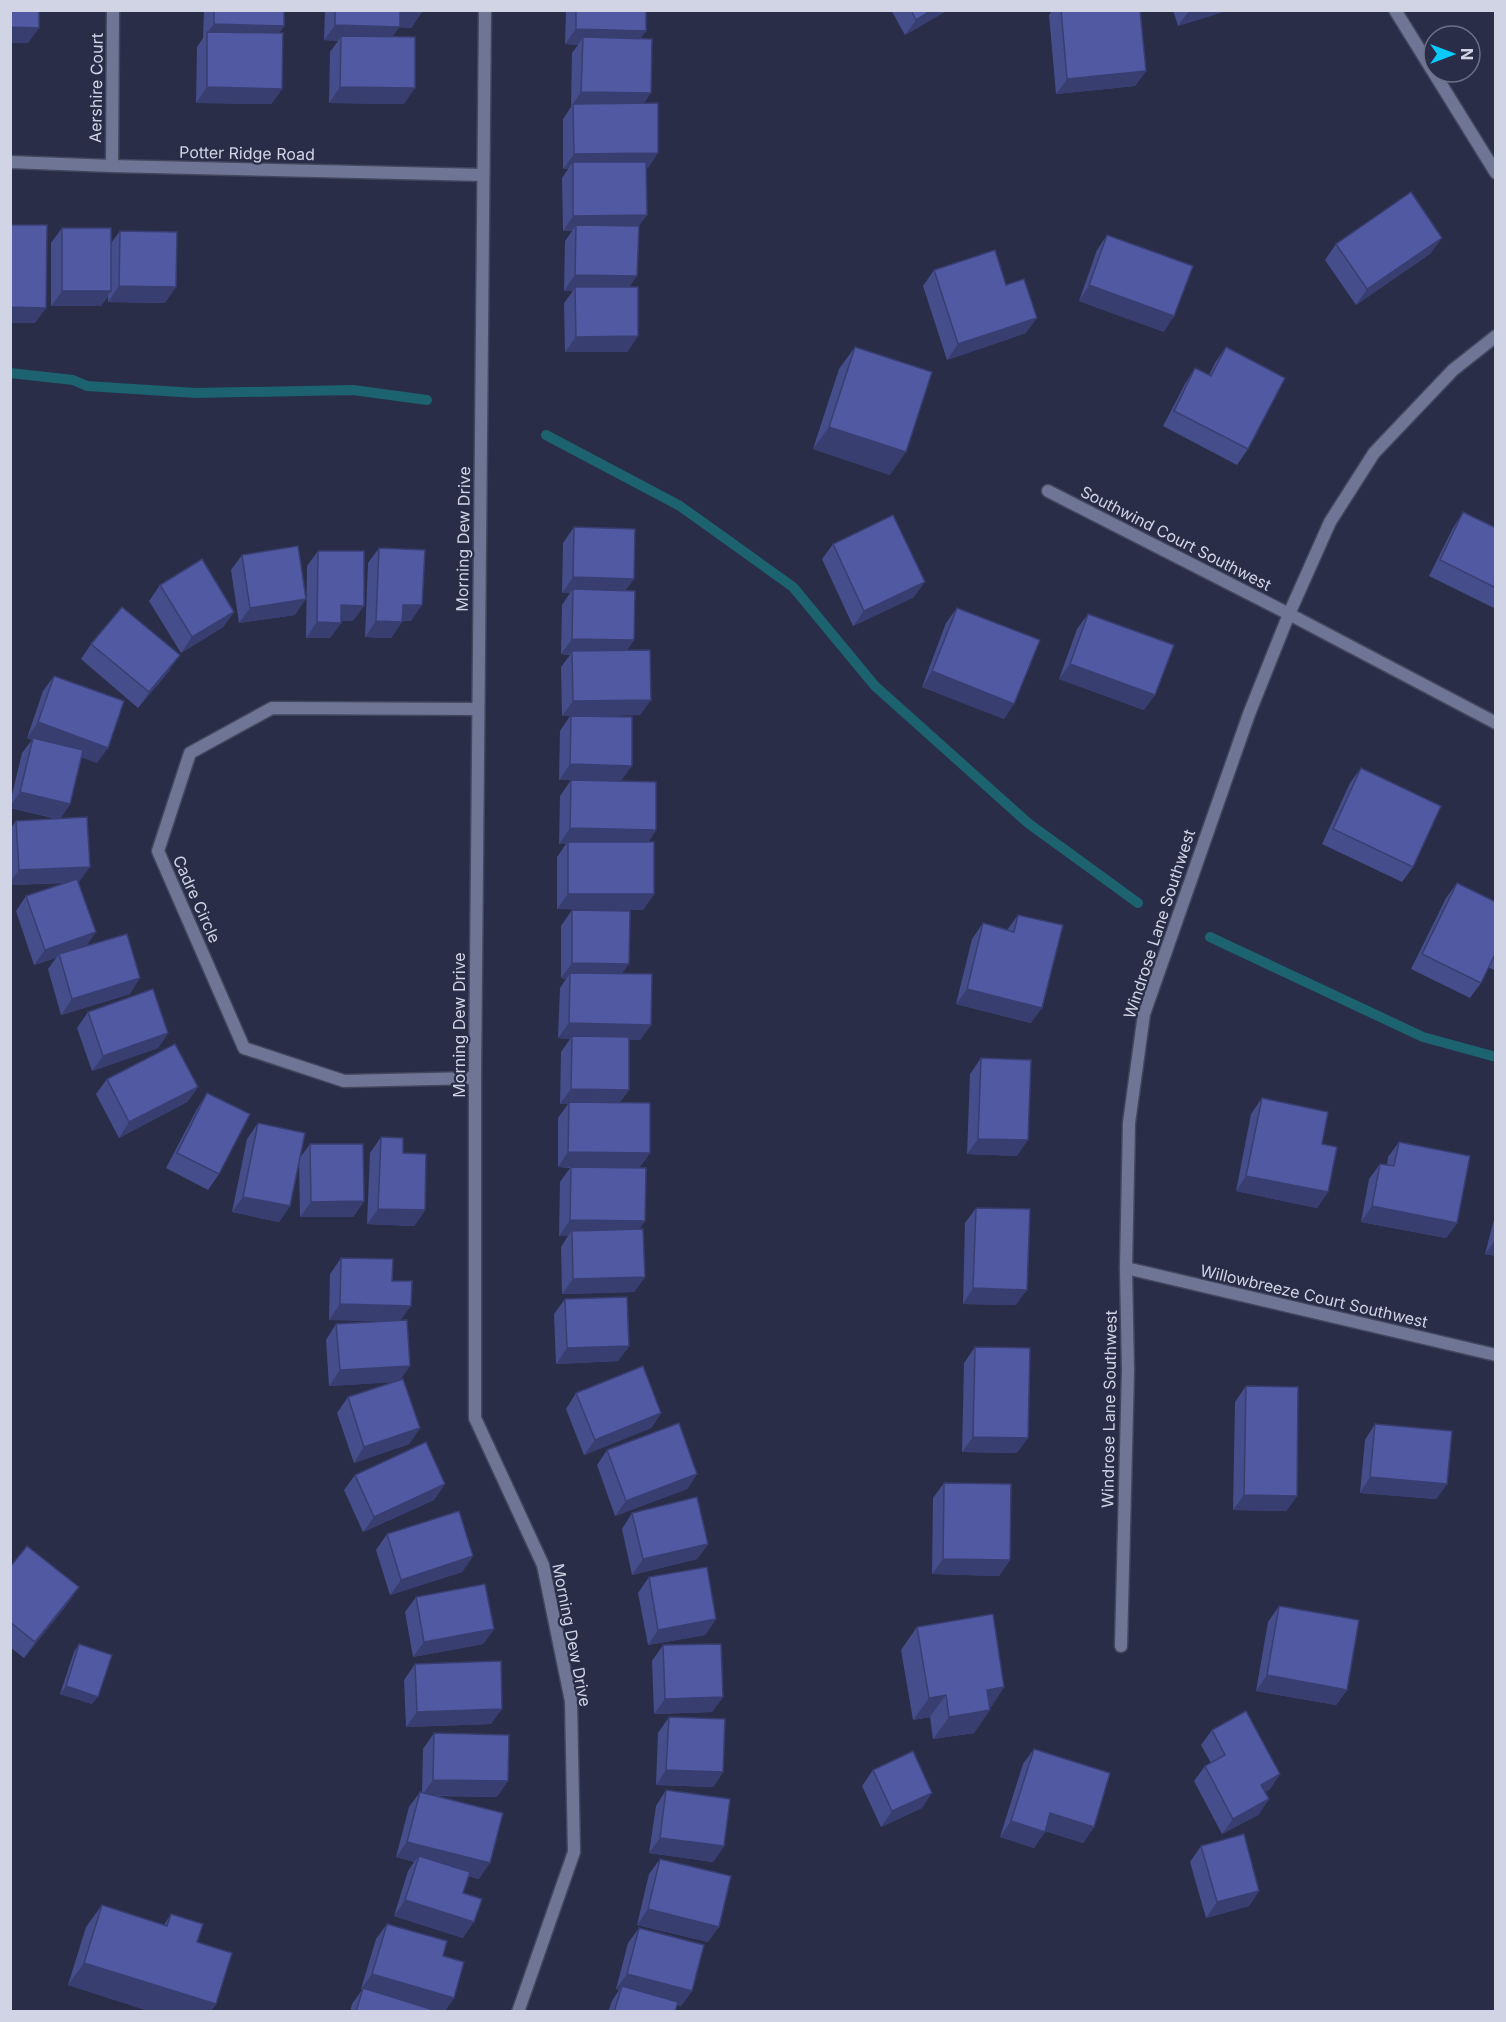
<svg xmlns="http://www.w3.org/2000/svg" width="1506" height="2022" viewBox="0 0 1506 2022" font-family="Inter,sans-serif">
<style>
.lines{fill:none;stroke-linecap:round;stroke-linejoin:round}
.stream{stroke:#1c626f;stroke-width:10}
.minor-casing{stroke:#43475e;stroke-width:15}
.minor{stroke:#6f7594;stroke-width:12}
.wall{fill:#464d8b}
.shaded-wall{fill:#393e71}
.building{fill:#5159a2;stroke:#393e71;stroke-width:1.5}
.labels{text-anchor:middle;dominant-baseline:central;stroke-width:4.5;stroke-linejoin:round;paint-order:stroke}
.street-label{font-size:16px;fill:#d0d4e5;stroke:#292d48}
</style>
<rect width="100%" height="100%" fill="#292d48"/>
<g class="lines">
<g class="stream">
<path d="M10,373L73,380L87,386L196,393L353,390L427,400"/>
<path d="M546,435L680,506L793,587L875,686L1028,823L1138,903"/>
<path d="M1210,937L1423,1037L1496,1057"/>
</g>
<defs>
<g id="minor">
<path d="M485,10L475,1078V1418L543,1565L571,1701L574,1852L518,2012"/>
<path d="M1395,10L1496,173"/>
<path d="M10,162L112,166L483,175"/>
<path d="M112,166L113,10"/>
<path d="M1048,491L1289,614L1496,723"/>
<path d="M475,1078L344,1081L244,1048L158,851L190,753L272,708L478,709"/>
<path d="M1126,1268L1496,1355"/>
<path d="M1121,1646L1128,1370L1126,1268L1129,1123L1144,1014L1249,714L1289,614L1330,522L1374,453L1453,370L1496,336"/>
</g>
</defs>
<use href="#minor" class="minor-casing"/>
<use href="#minor" class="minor"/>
</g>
<g class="wall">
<path d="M204,10H284V26L279,33L282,89L271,104L196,103L197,47L203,38Z"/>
<path d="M325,10H422L421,13L411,28L399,27L392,37L404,104L329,103L330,52L338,41L324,40Z"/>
<path d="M566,10H646V31L640,39L648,168H646L647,215L638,226L630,287L638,336L627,352H565L564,303L573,291H564L565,241L572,231H563L562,178L568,169H563V119L571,107L572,53L578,45L565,44Z"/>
<path d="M891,10H948L905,35Z"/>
<path d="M1052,10H1140L1146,71L1135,86L1056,94L1049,15Z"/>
<path d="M1173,10H1229L1178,26Z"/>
<path d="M62,228L111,243L120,231L165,303L108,302V296L101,306H51V243Z"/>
<path d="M1107,235L1164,332L1079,301L1097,250Z"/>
<path d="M1336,244L1431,253L1356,305L1325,260Z"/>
<path d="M934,270L1006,285L1026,333L947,360L923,286Z"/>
<path d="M855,347L890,475L813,449L839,369Z"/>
<path d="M1226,347L1248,449L1237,465L1163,426L1185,384L1195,368L1209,375L1215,363Z"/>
<path d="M1463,512L1496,528V609L1429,576L1453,528Z"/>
<path d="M574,527L626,590L634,640L627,650L640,715L591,716L621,781L656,830L648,842L654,894L643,910L557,909V857L566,844H559L560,796L571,780H575H559L560,731L570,716H562L561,667L570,655L561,654L562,605L570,593H562L563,543Z"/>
<path d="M833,544L914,597L853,626L822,559Z"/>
<path d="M379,548L411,621H402L391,638L365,637L368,563Z"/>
<path d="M318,551L353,621H341V623L330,638H306L307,566Z"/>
<path d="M242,555L295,615L239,623L231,570Z"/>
<path d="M160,585L234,612L223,627L181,653L149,601Z"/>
<path d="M957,608L1004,719L922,687L946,623Z"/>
<path d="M1088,614L1144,710L1059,679L1077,629Z"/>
<path d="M91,644L169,671L138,708L81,659Z"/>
<path d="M54,676L97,763L82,757L70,804L60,819L79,882L86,946L130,994L61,1015L48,969L56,958L34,965L16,911L26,896L66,883L10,885V829L16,821L57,819L10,808V803L22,753L32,740L27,738L43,691Z"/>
<path d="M1361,768L1413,867L1402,882L1322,844L1350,783Z"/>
<path d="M1457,883L1496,902V971L1488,967L1481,983L1470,998L1411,969L1446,898Z"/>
<path d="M572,910L622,973L651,1025L640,1040H629V1090L619,1103L650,1153L639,1168V1229L645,1277L634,1292L562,1294L561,1247L568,1236H559L560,1182L570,1168L558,1167V1118L568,1104H560L561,1052L570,1039L558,1038L560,988L566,979L561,978V926Z"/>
<path d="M1018,915L1031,1023L956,1004L972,939L983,923L1007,930Z"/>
<path d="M88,1012L168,1033L158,1048L92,1071L77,1028Z"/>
<path d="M981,1058L1017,1156L967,1154L970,1074Z"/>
<path d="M107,1079L198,1087L187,1102L119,1138L96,1094Z"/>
<path d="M207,1093L219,1174L208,1190L166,1168L197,1109Z"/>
<path d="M1262,1098L1322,1144L1328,1192L1317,1208L1236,1191L1251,1114Z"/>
<path d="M258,1123L299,1159L310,1144L364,1201L353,1217H300L299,1161L290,1206L279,1222L232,1212L247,1139Z"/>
<path d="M381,1137L403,1153L425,1210L414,1226L367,1224L370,1153Z"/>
<path d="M1399,1142L1457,1223L1446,1238L1361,1222L1369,1179L1380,1164L1387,1165L1388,1157Z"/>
<path d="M976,1208L1016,1305L963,1304L965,1223Z"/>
<path d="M1496,1212V1256L1485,1254Z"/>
<path d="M341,1258L392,1281L401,1321L400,1380L420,1428L409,1444L354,1463L337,1413L348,1397L393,1382L329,1386L326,1340L336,1324L390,1321L329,1320L330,1274Z"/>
<path d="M565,1299L629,1346L618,1361L556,1364L554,1314Z"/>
<path d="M975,1347L1017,1453L962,1452L964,1363Z"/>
<path d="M1246,1386L1297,1496L1286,1511L1233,1510L1235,1402Z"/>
<path d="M576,1393L661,1413L651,1428L584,1455L566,1409Z"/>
<path d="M1375,1424L1447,1484L1436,1499L1360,1493L1365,1440Z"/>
<path d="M607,1450L697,1474L687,1489L615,1516L597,1465Z"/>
<path d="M355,1475L445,1484L434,1500L363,1532L344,1490Z"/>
<path d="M944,1483L1010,1560L999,1576L932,1574L933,1498Z"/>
<path d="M632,1513L708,1544L697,1559L632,1575L622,1529Z"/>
<path d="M387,1534L473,1556L462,1572L390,1595L376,1550Z"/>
<path d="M10,1567L79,1587L68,1603L24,1658L10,1647Z"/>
<path d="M649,1577L716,1619L705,1635L648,1645L638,1593Z"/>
<path d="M416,1597L494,1629L483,1644L413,1657L405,1612Z"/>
<path d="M1279,1606L1347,1690L1336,1705L1256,1691L1268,1622Z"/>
<path d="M917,1627L1004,1687L974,1733L933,1739L930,1717L913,1720L901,1650Z"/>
<path d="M79,1644L92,1704L60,1694L74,1652Z"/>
<path d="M663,1645L723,1697L712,1712L654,1714L652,1661Z"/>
<path d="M415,1664L491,1724L406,1727L404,1680Z"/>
<path d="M669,1717L723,1772L713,1787L656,1785L658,1733Z"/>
<path d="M1212,1730L1280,1774L1270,1789L1265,1792L1269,1799L1258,1815L1222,1834L1194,1781L1205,1766L1211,1763L1201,1745Z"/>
<path d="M434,1733L497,1797L435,1796L479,1879L468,1876L463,1893V1938L394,1916L408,1871L414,1862L396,1857L409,1807L420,1792H422L423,1749Z"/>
<path d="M1034,1749L1094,1827L1083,1843L1045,1831L1034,1848L1000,1837L1023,1764Z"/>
<path d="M873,1770L922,1808L881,1827L862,1786Z"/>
<path d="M666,1790L724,1846L713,1862L649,1853L656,1806Z"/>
<path d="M1201,1846L1259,1891L1249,1906L1206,1918L1190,1862Z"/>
<path d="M660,1859L708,1942L637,1925L649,1874Z"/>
<path d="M102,1905L164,1925L171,1914L216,2004L210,2012H152L68,1985L86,1927Z"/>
<path d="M387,1924L443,1956L454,1998L444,2012H350L352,2004L362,1990L361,1989L376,1939Z"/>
<path d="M639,1928L692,1991L681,2006L677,2005L675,2012H608L612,2001L619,1990L616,1989L628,1943Z"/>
</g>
<g class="shaded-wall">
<path d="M932,10H948L905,35L916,20Z"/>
<path d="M1190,10H1229L1178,26L1189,11Z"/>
<path d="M400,12L421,13L411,28L399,27L389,42L341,36L338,41L324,40L335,25Z"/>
<path d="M214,24L284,26L273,41L207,33Z"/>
<path d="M10,27L39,28L28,43H10Z"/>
<path d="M576,29L646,31L635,46L583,37L578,45L565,44Z"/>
<path d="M1146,71L1135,86L1056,94L1067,79Z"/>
<path d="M207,87L282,89L271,104L196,103Z"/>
<path d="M340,87L415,88L404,104L329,103Z"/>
<path d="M581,92L651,93L640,109L573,104L571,107Z"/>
<path d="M658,153L648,168L573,169V162L568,169H563L574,154Z"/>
<path d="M647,215L636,230L576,225L572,231H563L573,216Z"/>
<path d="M1442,238L1431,253L1356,305L1367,289Z"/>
<path d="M575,275L637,276L626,292L575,287L573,291H564Z"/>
<path d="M1089,285L1174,316L1164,332L1079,301Z"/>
<path d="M119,286L176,287L165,303L108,302Z"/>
<path d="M62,291H111L101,306H51Z"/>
<path d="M10,307L46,308L35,323H10Z"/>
<path d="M1037,318L1026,333L947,360L958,344Z"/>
<path d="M638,336L627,352H565L576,337Z"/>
<path d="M829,427L906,452L890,475L813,449Z"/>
<path d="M573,577L634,579L623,594L573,589L570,593H562Z"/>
<path d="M925,582L914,597L853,626L864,611Z"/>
<path d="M306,599L295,615L239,623L250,608Z"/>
<path d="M341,605L364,606L353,621H331Z"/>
<path d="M403,605H422L411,621L392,620Z"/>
<path d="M234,612L223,627L181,653L192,637Z"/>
<path d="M376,621L402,622L391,638L365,637Z"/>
<path d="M317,622L341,623L330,638H306Z"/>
<path d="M572,639L634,640L623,656L572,651L570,655L561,654Z"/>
<path d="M180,655L169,671L138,708L149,692Z"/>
<path d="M1070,664L1155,695L1144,710L1059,679Z"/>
<path d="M932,671L1014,704L1004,719L922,687Z"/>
<path d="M651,700L640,715L562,716L573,701Z"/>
<path d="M38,722L108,748L97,763L27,738Z"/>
<path d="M570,764L632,766L621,781L559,780Z"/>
<path d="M20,792L70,804L60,819L10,808V806Z"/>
<path d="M570,828L656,830L645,845L568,842L566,844H559Z"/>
<path d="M90,867L79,882L10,885V882L19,870Z"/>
<path d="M568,894H654L643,910L557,909Z"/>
<path d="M96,932L85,948L59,954L56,958L34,965L45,950Z"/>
<path d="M572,963L629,964L618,979L570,973L566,979L561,978Z"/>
<path d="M140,978L130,994L61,1015L72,999Z"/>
<path d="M967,989L1042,1008L1031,1023L956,1004Z"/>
<path d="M569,1023L651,1025L640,1040L572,1039V1036L570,1039L558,1038Z"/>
<path d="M168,1033L158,1048L92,1071L103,1056Z"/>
<path d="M198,1087L187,1102L119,1138L129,1122Z"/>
<path d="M571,1089L629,1090L618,1105L569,1102L568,1104H560Z"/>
<path d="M978,1139L1028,1140L1017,1156L967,1154Z"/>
<path d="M568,1152L650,1153L639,1168L558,1167Z"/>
<path d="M1246,1176L1328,1192L1317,1208L1236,1191Z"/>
<path d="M243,1197L290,1206L279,1222L232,1212Z"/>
<path d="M364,1201L353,1217H300L311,1202Z"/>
<path d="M1372,1206L1457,1223L1446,1238L1361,1222Z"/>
<path d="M378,1209L425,1210L414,1226L367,1224Z"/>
<path d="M570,1220L645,1221L635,1236L572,1231L568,1236H559Z"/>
<path d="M1496,1239V1256L1485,1254Z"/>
<path d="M645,1277L634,1292L562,1294L573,1279Z"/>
<path d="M973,1288L1027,1290L1016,1305L963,1304Z"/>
<path d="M340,1304L411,1306L400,1321L329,1320Z"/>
<path d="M629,1346L618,1361L556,1364L567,1348Z"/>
<path d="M410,1366L399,1382L329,1386L340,1370Z"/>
<path d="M661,1413L651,1428L584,1455L595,1440Z"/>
<path d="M420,1428L409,1444L354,1463L364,1447Z"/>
<path d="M973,1437L1028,1438L1017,1453L962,1452Z"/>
<path d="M697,1474L687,1489L615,1516L626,1501Z"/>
<path d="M1370,1477L1447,1484L1436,1499L1360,1493Z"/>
<path d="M445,1484L434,1500L363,1532L374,1517Z"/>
<path d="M1244,1495L1297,1496L1286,1511L1233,1510Z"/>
<path d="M708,1544L697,1559L632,1575L643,1559Z"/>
<path d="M473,1556L462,1572L390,1595L401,1580Z"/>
<path d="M943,1559L1010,1560L999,1576L932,1574Z"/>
<path d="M79,1587L68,1603L24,1658L35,1642Z"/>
<path d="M716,1619L705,1635L648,1645L658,1630Z"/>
<path d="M494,1629L483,1644L413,1657L424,1642Z"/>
<path d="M1267,1675L1347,1690L1336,1705L1256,1691Z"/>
<path d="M66,1686L98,1697L92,1704L60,1694Z"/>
<path d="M1004,1687L989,1710L987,1690Z"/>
<path d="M946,1695L930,1717L913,1720L929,1698Z"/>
<path d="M723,1697L712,1712L654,1714L665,1699Z"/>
<path d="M502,1709L491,1724L406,1727L417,1712Z"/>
<path d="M990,1710L974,1733L933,1739L949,1717Z"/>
<path d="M666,1770L723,1772L713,1787L656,1785Z"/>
<path d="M1280,1774L1270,1789L1250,1800L1261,1785Z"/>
<path d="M433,1780L508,1781L497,1797L422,1795Z"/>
<path d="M932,1793L922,1808L881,1827L892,1811Z"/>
<path d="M1269,1799L1258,1815L1222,1834L1233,1819Z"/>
<path d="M1050,1813L1094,1827L1083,1843L1040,1829Z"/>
<path d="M1011,1821L1045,1832L1034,1848L1000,1837Z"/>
<path d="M660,1838L724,1846L713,1862L649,1853Z"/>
<path d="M407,1842L490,1863L479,1879L417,1863L419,1856L414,1862L396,1857Z"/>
<path d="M1259,1891L1249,1906L1206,1918L1217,1902Z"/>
<path d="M405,1900L474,1922L463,1938L394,1916Z"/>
<path d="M648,1909L719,1927L708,1942L637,1925Z"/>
<path d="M84,1963L216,2004L210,2012H152L68,1985Z"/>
<path d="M372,1974L454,1998L444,2012H437L361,1989Z"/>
<path d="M627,1974L692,1991L681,2006L621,1991L622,1986L619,1990L616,1989Z"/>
</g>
<g class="building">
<path d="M10,10H39V28L10,27Z"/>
<path d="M214,10H284V26L214,24Z"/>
<path d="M335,10H422L421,13L400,12V27L335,25Z"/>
<path d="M576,10H646V31L576,29Z"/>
<path d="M911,10H932L916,20Z"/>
<path d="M1061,10H1140L1146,71L1067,79Z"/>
<path d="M207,32L283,33L282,89L207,87Z"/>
<path d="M341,36L415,37V88L340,87Z"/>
<path d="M583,37L652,39L651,93L581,92Z"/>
<path d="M658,103V153L574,154L573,104Z"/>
<path d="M573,162H646L647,215L573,216Z"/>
<path d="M1411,192L1442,238L1367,289L1336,244Z"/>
<path d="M10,225H47L46,308L10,307Z"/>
<path d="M576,225L639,226L637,276L575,275Z"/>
<rect x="62" y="228" width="49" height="63"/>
<path d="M120,231L177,232L176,287L119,286Z"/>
<path d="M1107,235L1193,266L1174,316L1089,285Z"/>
<path d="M995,250L1006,285L1024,279L1037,318L958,344L934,270Z"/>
<path d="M575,287H638V336L576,337Z"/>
<path d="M855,347L932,372L906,452L829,427Z"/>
<path d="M1226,347L1285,378L1248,449L1174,411L1195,368L1211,376Z"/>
<path d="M1463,512L1496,528V588L1440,560Z"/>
<path d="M893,515L925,582L864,611L833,544Z"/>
<path d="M574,527L635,529L634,579L573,577Z"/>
<path d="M298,546L306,599L250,608L242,555Z"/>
<path d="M379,548L425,550L422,605H403L402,622L376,621Z"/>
<path d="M318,551H364V606L341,605V623L317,622Z"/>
<path d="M202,559L234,612L192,637L160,585Z"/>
<path d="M573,589L635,591L634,640L572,639Z"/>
<path d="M122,607L180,655L149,692L91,644Z"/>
<path d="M957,608L1040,640L1014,704L932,671Z"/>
<path d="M1088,614L1174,645L1155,695L1070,664Z"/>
<path d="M650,650L651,700L573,701L572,651Z"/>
<path d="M54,676L124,701L108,748L38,722Z"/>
<path d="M571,716L632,717V766L570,764Z"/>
<path d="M33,738L83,750L70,804L20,792Z"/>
<path d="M1361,768L1441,806L1413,867L1333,829Z"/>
<path d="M571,780L656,782V830L570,828Z"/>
<path d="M87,817L90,867L19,870L16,821Z"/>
<rect x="568" y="842" width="86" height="52"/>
<path d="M77,879L96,932L45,950L26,896Z"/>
<path d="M1457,883L1496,902V952L1481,983L1422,954Z"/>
<path d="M572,910L630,911L629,964L572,963Z"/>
<path d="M1018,915L1063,925L1042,1008L967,989L983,923L1014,932Z"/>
<path d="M127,934L140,978L72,999L59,954Z"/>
<path d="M570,973L652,974L651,1025L569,1023Z"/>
<path d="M153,989L168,1033L103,1056L88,1012Z"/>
<path d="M572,1036L629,1037V1090L571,1089Z"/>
<path d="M175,1044L198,1087L129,1122L107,1079Z"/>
<path d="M981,1058L1031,1060L1028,1140L978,1139Z"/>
<path d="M207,1093L250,1114L219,1174L177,1153Z"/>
<path d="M1262,1098L1328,1112L1322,1144L1337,1147L1328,1192L1246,1176Z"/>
<path d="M569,1102L650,1103V1153L568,1152Z"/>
<path d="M258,1123L305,1133L290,1206L243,1197Z"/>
<path d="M381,1137L403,1138V1153L426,1154L425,1210L378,1209Z"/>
<path d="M1399,1142L1470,1156L1457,1223L1372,1206L1380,1164L1394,1166Z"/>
<path d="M310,1144H363L364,1201L311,1202Z"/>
<path d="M571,1167L646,1168L645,1221L570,1220Z"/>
<path d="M976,1208L1030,1209L1027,1290L973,1288Z"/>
<path d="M643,1229L645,1277L573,1279L572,1231Z"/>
<path d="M341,1258L393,1259L392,1281H412L411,1306L340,1304Z"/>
<path d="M627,1297L629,1346L567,1348L565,1299Z"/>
<path d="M407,1320L410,1366L340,1370L336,1324Z"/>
<path d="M975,1347L1030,1348L1028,1438L973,1437Z"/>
<path d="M643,1366L661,1413L595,1440L576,1393Z"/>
<path d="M403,1379L420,1428L364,1447L348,1397Z"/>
<path d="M1246,1386L1298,1387L1297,1496L1244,1495Z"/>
<path d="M679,1423L697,1474L626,1501L607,1450Z"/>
<path d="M1375,1424L1452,1431L1447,1484L1370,1477Z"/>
<path d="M426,1442L445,1484L374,1517L355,1475Z"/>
<path d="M944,1483L1011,1484L1010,1560L943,1559Z"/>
<path d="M697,1497L708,1544L643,1559L632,1513Z"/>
<path d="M459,1511L473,1556L401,1580L387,1534Z"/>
<path d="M27,1546L79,1587L35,1642L10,1622V1567Z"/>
<path d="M707,1567L716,1619L658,1630L649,1577Z"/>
<path d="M485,1584L494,1629L424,1642L416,1597Z"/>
<path d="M1279,1606L1359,1620L1347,1690L1267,1675Z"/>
<path d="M993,1614L1004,1687L987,1690L990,1710L949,1717L946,1695L929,1698L917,1627Z"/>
<path d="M79,1644L112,1655L98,1697L66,1686Z"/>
<path d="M721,1644L723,1697L665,1699L663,1645Z"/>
<path d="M501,1661L502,1709L417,1712L415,1664Z"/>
<path d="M1246,1711L1280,1774L1261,1785L1269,1799L1233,1819L1205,1766L1225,1755L1212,1730Z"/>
<path d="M669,1717L725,1719L723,1772L666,1770Z"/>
<path d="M434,1733L509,1735L508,1781L433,1780Z"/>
<path d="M1034,1749L1110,1773L1094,1827L1050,1813L1045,1832L1011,1821Z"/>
<path d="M913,1751L932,1793L892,1811L873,1770Z"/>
<path d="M666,1790L730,1799L724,1846L660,1838Z"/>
<path d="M420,1792L503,1813L490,1863L407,1842Z"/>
<path d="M1244,1834L1259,1891L1217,1902L1201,1846Z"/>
<path d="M419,1856L470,1872L463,1893L482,1899L474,1922L405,1900Z"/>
<path d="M660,1859L731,1876L719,1927L648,1909Z"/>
<path d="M102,1905L167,1926L171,1914L203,1924L197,1942L232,1953L216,2004L84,1963Z"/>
<path d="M387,1924L447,1941L443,1956L464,1962L454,1998L372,1974Z"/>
<path d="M639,1928L704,1945L692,1991L627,1974Z"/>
<path d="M622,1986L678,2002L675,2012H614Z"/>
<path d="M363,1988L440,2012H356Z"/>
</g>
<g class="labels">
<g class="street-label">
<text transform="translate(96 88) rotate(-89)">Aershire Court</text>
<text transform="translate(247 153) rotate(1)">Potter Ridge Road</text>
<text transform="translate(1176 538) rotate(27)">Southwind Court Southwest</text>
<text transform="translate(463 539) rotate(-89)">Morning Dew Drive</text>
<text transform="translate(197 899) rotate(66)">Cadre Circle</text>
<text transform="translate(1159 924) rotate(-72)">Windrose Lane Southwest</text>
<text transform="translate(459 1025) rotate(-90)">Morning Dew Drive</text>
<text transform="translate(1314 1296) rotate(13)">Willowbreeze Court Southwest</text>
<text transform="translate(1109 1409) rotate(-89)">Windrose Lane Southwest</text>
<text transform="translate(572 1635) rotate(79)">Morning Dew Drive</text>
</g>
</g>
<rect width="1506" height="2022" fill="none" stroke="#d0d4e5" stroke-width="24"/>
<g transform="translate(1452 54) rotate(90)"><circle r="28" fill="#292d48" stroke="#6c7087" stroke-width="1.5"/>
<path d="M0-4.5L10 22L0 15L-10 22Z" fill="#09cafa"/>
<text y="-9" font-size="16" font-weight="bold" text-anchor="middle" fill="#d0d4e5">N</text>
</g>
</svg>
